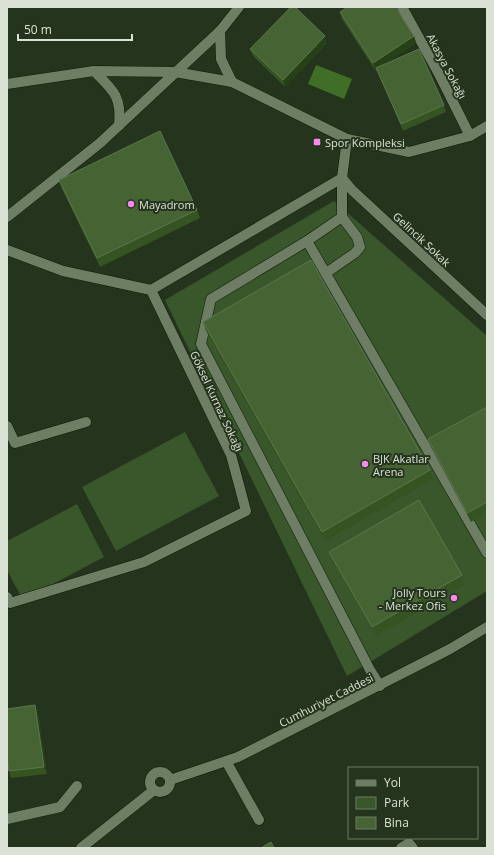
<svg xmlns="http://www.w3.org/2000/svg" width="494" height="855" viewBox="0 0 494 855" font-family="'Open Sans',sans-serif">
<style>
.green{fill:#3a562b}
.water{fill:#416e27}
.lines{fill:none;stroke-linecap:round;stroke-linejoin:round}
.minor-casing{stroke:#0d1b06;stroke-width:11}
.minor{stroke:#6d7e64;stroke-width:10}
.wall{fill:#345421}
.shaded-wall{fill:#274117}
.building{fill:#466334;stroke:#5d774d}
.poi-dot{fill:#f589ee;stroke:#25341d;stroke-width:1.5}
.labels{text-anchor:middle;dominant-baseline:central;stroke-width:4;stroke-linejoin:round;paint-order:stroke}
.street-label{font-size:11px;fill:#d9e2d4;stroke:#25341d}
.poi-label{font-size:11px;fill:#d9e2d4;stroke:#25341d;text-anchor:start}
</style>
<rect width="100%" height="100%" fill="#25341d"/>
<g class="green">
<path d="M334,201L487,336V591L347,676L165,300Z"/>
<path d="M185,432L219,496L116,551L82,487Z"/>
<path d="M77,504L104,557L23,600L7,570V541Z"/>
</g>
<path class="water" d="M316,65L352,79L344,99L308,84Z"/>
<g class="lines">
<defs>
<g id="minor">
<path d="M402,7L439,74L470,136"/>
<path d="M220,31L221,59L232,82"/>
<path d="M94,71C113,90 122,96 119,126"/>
<path d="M7,84L94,71L175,72L232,82L347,139L409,152L470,136L487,126"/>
<path d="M347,139L342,178V217L307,241L211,299L201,344L370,670L380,686"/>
<path d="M342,178L352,190L487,315"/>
<path d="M7,217L100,143L220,31L239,7"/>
<path d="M307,241L487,553"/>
<path d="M7,250L63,271L151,290"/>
<path d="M326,273L355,253L360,247L357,237L342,217"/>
<path d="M7,426L15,443L86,422"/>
<path d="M7,597L10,603L144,562L246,511L231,455L151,290L342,178"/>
<path d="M226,761L259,820"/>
<circle cx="160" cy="782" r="10"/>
<path d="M170,780L238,757L450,649L487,627"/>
<path d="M7,819L60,807L77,786"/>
<path d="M81,848L154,790"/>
<path d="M401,848L409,843L413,848"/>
</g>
</defs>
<use href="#minor" class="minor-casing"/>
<use href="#minor" class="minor"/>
</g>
<g class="wall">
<path d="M340,12L414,36L416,43L384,64L444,105L446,112L403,131L377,69L375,70L342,19Z"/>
<path d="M327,43L285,87L253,56L250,49Z"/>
<path d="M59,180L197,210L200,218L100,267L62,189Z"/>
<path d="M203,322L430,470L433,479L325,541L206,331Z"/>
<path d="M487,407V513L471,522L431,447L428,439Z"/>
<path d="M329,552L462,575L465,584L376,636L333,561Z"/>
<path d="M35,705L38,712L47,774L11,778L9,771Z"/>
</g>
<g class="shaded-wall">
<path d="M325,36L327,43L285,87L283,80Z"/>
<path d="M414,36L416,43L375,70L373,63Z"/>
<path d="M35,705L38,712L47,774L44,767Z"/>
</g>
<g class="building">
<path d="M291,7H295L325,36L283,80L250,49Z"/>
<path d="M348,7H395L414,36L373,63L340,12Z"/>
<path d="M419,49L444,105L401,124L376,68Z"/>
<path d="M160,131L197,210L97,258L59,180Z"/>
<path d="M311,260L430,470L322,532L203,322Z"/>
<path d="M487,407V502L467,513L428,439Z"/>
<path d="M419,500L462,575L372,627L329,552Z"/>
<path d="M35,705L44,767L9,771L7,758V709Z"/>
<path d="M271,842L274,848H261Z"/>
</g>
<g class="poi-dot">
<rect x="313" y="138" width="8" height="8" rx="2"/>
<circle cx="131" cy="204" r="4"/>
<circle cx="365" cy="464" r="4"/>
<circle cx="454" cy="598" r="4"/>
</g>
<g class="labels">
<g class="street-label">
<text transform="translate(447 66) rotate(62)">Akasya Sokağı</text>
<text transform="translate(422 239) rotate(43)">Gelincik Sokak</text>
<text transform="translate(217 401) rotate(65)">Göksel Kurnaz Sokağı</text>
<text transform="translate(326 700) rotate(-27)">Cumhuriyet Caddesi</text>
</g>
<g class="poi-label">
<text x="325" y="142">Spor Kompleksi</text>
<text x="139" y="204">Mayadrom</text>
<text x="373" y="458">BJK Akatlar<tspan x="373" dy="13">Arena</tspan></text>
<text x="446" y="592" text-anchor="end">Jolly Tours<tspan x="446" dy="13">- Merkez Ofis</tspan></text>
</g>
</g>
<rect width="494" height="855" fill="none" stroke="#d9e2d4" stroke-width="16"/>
<rect x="348" y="767" width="130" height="72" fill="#25341d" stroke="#6d7a66"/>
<rect x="356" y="780" width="20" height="6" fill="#6d7e64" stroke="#6d7a66"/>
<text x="384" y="787" font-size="12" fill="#d9e2d4">Yol</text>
<rect x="356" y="797" width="20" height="12" fill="#3a562b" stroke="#6d7a66"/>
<text x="384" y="807" font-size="12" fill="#d9e2d4">Park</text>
<rect x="356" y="817" width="20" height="12" fill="#466334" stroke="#6d7a66"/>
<text x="384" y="827" font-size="12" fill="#d9e2d4">Bina</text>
<path d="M18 34v6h114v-6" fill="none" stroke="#d9e2d4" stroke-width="2"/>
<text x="24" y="34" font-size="12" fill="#d9e2d4" stroke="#25341d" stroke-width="3" paint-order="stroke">50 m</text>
</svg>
